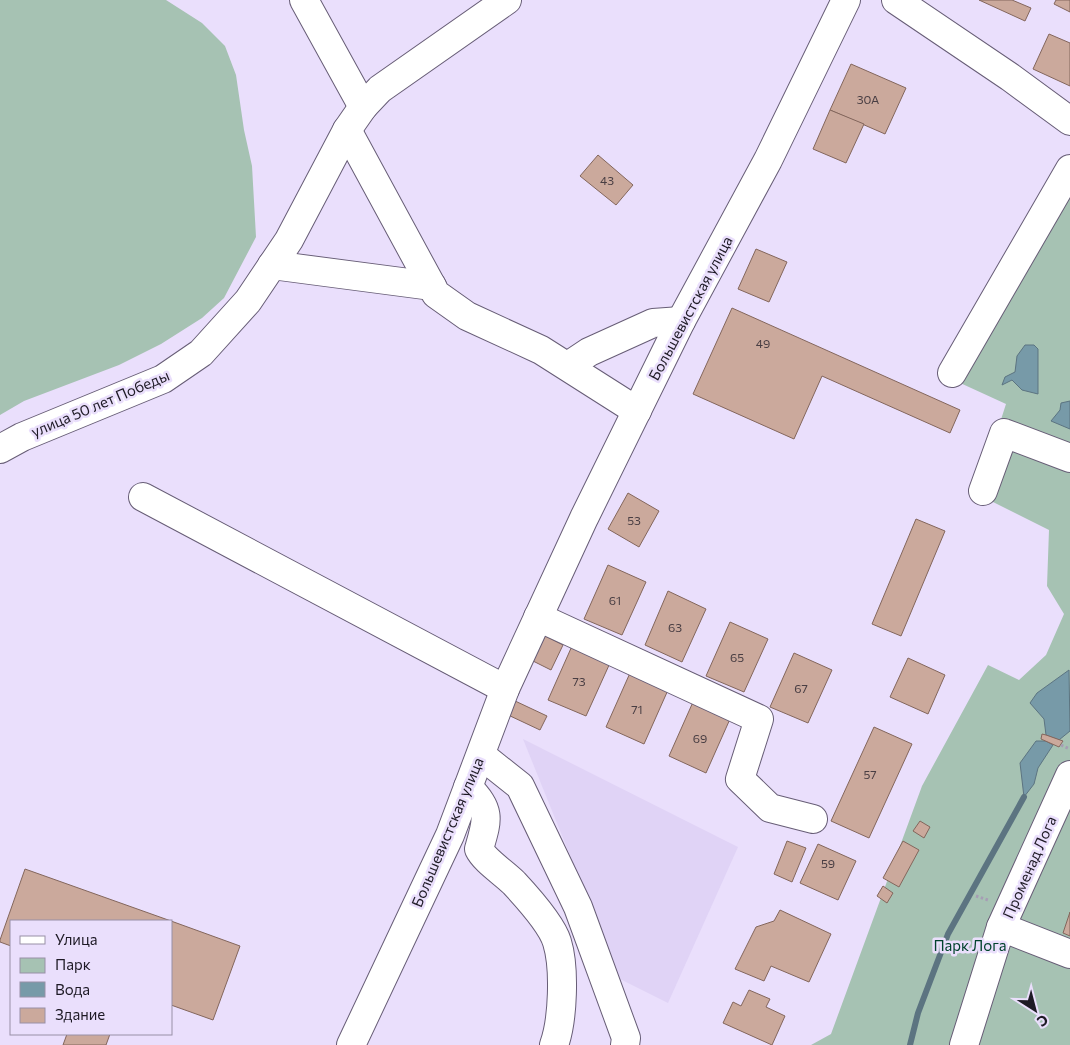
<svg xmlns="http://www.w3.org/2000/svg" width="1070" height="1045" viewBox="0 0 1070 1045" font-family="Commissioner,sans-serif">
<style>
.built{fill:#e0d3f6}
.green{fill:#a6c2b3}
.water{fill:#779aa8;stroke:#5c7481}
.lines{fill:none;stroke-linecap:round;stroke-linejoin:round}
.stream{stroke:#5c7481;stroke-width:6}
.building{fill:#cba99c;stroke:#83665c}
.minor-casing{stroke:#675d76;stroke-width:30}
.path{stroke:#a69db4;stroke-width:3;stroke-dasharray:2.5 2.5;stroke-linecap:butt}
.minor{stroke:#fff;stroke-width:28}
.labels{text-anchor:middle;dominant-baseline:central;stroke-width:5;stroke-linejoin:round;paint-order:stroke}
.number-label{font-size:12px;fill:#493e43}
.street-label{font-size:15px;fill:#1e1a25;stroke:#eadffc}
.park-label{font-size:15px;fill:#01432c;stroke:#eadffc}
</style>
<rect width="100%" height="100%" fill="#eadffc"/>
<path class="built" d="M523,739L738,847L668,1003L620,979Z"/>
<g class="green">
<path d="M0,0H166L202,23L225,46L236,75L244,130L252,166L256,237L224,298L202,318L161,344L119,365L24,401L0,415Z"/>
<path d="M1070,184V1045H811L831,1034L922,786L988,665L1019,680L1046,655L1064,614L1047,586L1049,530L977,494L1006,404L958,382Z"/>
</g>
<g class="water">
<path d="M1025,345H1034L1038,349V394L1022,390L1012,380L1002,385L1005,377L1015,372L1017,356Z"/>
<path d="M1070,401V429L1051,421L1060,410L1061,403Z"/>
<path d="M1069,670L1070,731L1059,740L1046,735L1044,719L1030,703L1037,693Z"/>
<path d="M1036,741H1046L1053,745L1038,768L1034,784L1024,797L1020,763Z"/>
</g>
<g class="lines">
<path class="stream" d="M910,1045L918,1013L948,934L1024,797"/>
</g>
<g class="building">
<path d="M979,0H1012L1031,8L1025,21Z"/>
<path d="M1056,0H1070V12L1054,4Z"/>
<path d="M1049,34L1070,43V86L1033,69Z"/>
<path d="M851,64L906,88L885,134L830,110Z"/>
<path d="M830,110L864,124L846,163L813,149Z"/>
<path d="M598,155L633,185L616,205L580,176Z"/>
<path d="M756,249L787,262L769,302L738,289Z"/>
<path d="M732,308L960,410L950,433L822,376L794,439L693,394Z"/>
<path d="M628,493L659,511L639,547L608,529Z"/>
<path d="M916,519L945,531L901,636L872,624Z"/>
<path d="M608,565L646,582L622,635L584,619Z"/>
<path d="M668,591L706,609L682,662L645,645Z"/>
<path d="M730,622L768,639L744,692L706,676Z"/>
<path d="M545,636L563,645L551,670L533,661Z"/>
<path d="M572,646L610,663L586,716L548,700Z"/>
<path d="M794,653L832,670L808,723L770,707Z"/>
<path d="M908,658L945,675L928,714L890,697Z"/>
<path d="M630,673L668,690L644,744L606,727Z"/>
<path d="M513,700L547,716L540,730L506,714Z"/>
<path d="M693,702L730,719L706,773L669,756Z"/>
<path d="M874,727L912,744L869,838L831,821Z"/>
<path d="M1042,734L1046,735L1063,741L1059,747L1041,739Z"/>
<path d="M920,821L930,827L924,838L913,831Z"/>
<path d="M787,841L806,848L792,882L774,874Z"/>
<path d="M903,841L919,850L899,887L883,878Z"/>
<path d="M818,844L856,861L838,900L800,883Z"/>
<path d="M25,869L171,921H11V946L0,942V940Z"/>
<path d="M883,886L893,893L887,903L877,896Z"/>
<path d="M780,910L831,934L809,982L771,966L764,981L735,969L756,927L774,921Z"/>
<path d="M1070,912V936L1063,933Z"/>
<path d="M171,921L240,946L213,1020L171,1005Z"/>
<path d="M749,990L770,999L766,1007L785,1016L772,1045L723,1023L733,1002L741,1006Z"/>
<path d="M67,1034H110L106,1045H63Z"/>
</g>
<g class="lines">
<defs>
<g id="minor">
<path d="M304,0L363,107"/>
<path d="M896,0L1010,77L1070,121"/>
<path d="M347,130L436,294L467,316L541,350L637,411"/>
<path d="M272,265L432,286"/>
<path d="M568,366L589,352L653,323L681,321"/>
<path d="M952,373L1070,169"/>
<path d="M0,449L22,437L163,379L201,353L248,301L289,240L347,130L363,107L380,89L507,0"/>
<path d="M983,491L1004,433L1070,458"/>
<path d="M143,497L505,689"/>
<path d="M538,617L759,719L740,779L770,808L813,819"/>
<path d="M481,755L520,786L578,907L626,1038L625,1045"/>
<path d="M468,787C491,811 488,818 479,849C484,860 504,873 514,883C527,897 552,925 557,942C565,968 563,1020 554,1045"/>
<path d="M1001,927L1070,954"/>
<path d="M351,1045L450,835L505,689L584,518L681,321L768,160L846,0"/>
<path d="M964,1045L1001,927L1070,775"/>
</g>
</defs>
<use href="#minor" class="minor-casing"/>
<g class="path">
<path d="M1061,745L1070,749"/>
<path d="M976,896L988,900"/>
</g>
<use href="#minor" class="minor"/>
</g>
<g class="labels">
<g class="number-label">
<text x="868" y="99">30А</text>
<text x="607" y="180">43</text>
<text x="763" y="343">49</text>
<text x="634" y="520">53</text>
<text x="615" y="600">61</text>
<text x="675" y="627">63</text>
<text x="737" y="657">65</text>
<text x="579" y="681">73</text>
<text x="801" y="688">67</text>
<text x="637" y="709">71</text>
<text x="700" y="738">69</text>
<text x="870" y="774">57</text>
<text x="828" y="863">59</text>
</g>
<g class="street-label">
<text transform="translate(690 308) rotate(-62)">Большевистская улица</text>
<text transform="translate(100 403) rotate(-23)">улица 50 лет Победы</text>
<text transform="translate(447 832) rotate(-67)">Большевистская улица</text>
<text transform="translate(1029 867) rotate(-66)">Променад Лога</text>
</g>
<g class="park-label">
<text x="970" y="945">Парк Лога</text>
</g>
</g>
<rect x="10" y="920" width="162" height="115" fill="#eadffc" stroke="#9890a6"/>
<rect x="20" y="936" width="25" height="8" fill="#ffffff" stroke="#9890a6"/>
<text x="55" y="945" font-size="15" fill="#1e1a25">Улица</text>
<rect x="20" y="958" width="25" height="15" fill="#a6c2b3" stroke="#9890a6"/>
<text x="55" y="970" font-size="15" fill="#1e1a25">Парк</text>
<rect x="20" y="982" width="25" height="15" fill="#779aa8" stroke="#9890a6"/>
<text x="55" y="995" font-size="15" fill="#1e1a25">Вода</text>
<rect x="20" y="1008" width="25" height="15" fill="#cba99c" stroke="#9890a6"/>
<text x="55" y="1020" font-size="15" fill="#1e1a25">Здание</text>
<g transform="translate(1035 1010) rotate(144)" stroke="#eadffc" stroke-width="4" paint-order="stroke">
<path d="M0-4L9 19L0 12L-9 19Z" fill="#1e1a25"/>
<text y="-8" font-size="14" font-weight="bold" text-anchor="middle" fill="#1e1a25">С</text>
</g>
</svg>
